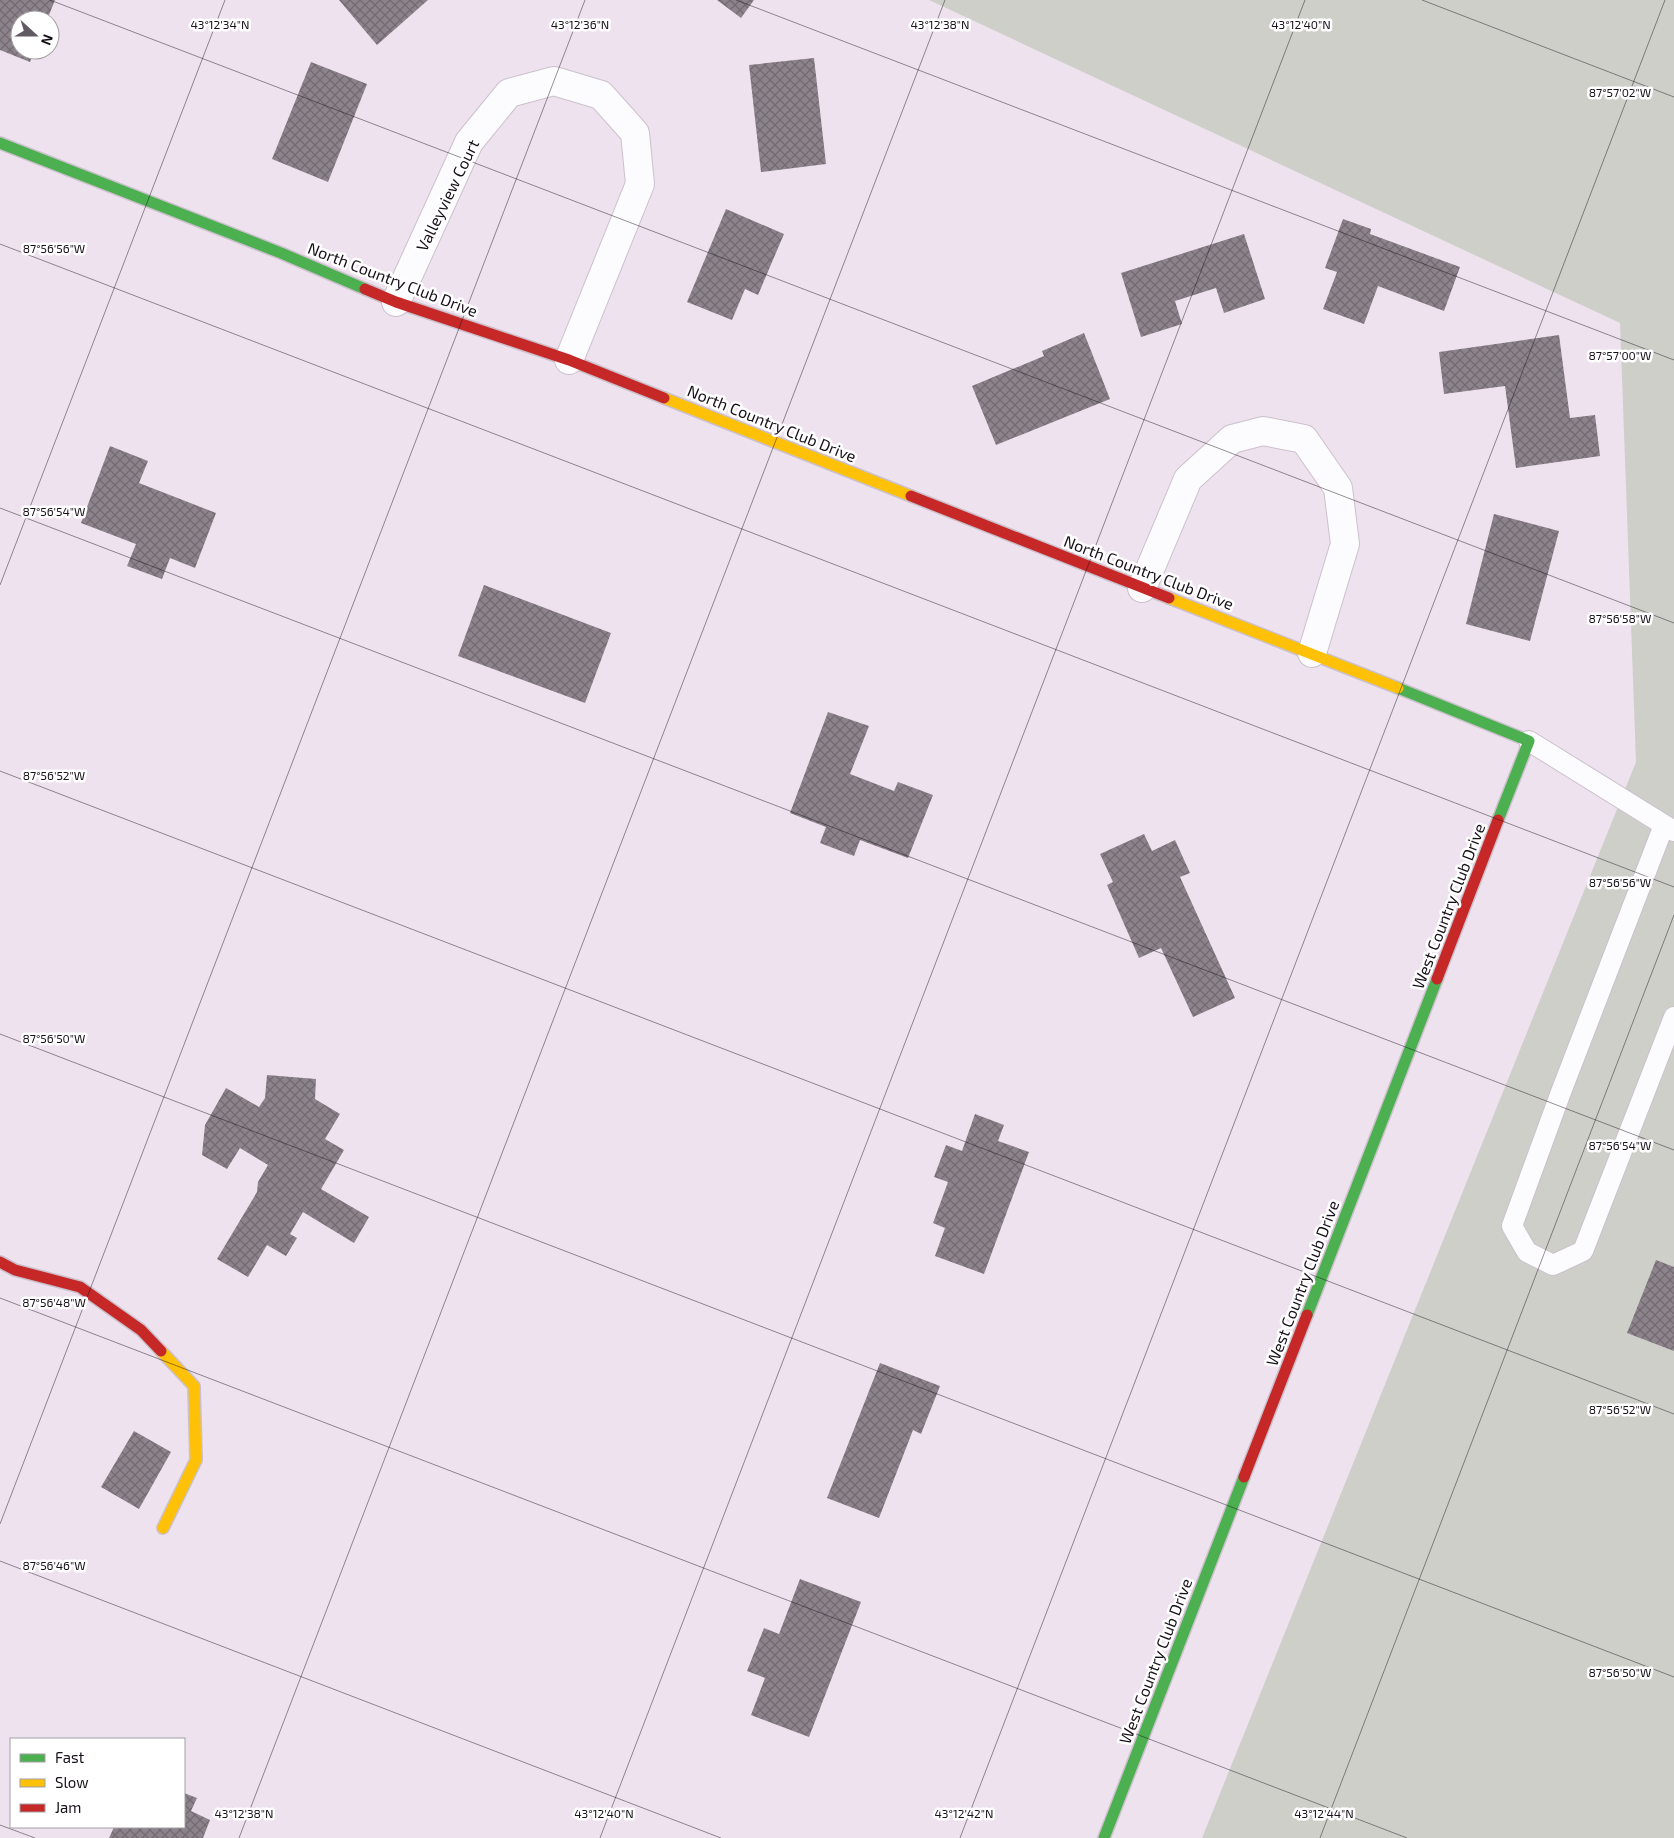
<svg xmlns="http://www.w3.org/2000/svg" width="1674" height="1838" viewBox="0 0 1674 1838" font-family="'Exo 2',sans-serif">
<style>
.green{fill:#cfcfca}
.building{fill:url(#building-cross-hatch)}
.lines{fill:none;stroke-linecap:round;stroke-linejoin:round}
.lane-casing{stroke:#cbc1cc;stroke-width:22}
.street-casing{stroke:#cbc1cc;stroke-width:30}
.fast-casing{stroke:#cbc1cc;stroke-width:14}
.slow-casing{stroke:#cbc1cc;stroke-width:14}
.jam-casing{stroke:#cbc1cc;stroke-width:14}
.lane{stroke:#fcfbfd;stroke-width:20}
.street{stroke:#fcfbfd;stroke-width:28}
.fast{stroke:#4caf50;stroke-width:11}
.slow{stroke:#ffc107;stroke-width:11}
.jam{stroke:#c62828;stroke-width:11}
.ticks{fill:none;stroke:#171018;stroke-width:1;stroke-opacity:0.45}
.labels{text-anchor:middle;dominant-baseline:central;stroke-width:5;stroke-linejoin:round;paint-order:stroke}
.street-label{font-size:16px;fill:#171018;stroke:#fff}
.ticks-label{font-size:12px;text-anchor:middle;fill:#171018;stroke:#fff;stroke-width:5;stroke-linejoin:round;paint-order:stroke}
</style>
<defs>
<pattern id="building-cross-hatch" width="8" height="8" patternUnits="userSpaceOnUse" patternTransform="scale(1.25)"><rect width="8" height="8" fill="#8d838c"/><path d="M0 0l8 8M0 8l8-8" fill="none" stroke="#726a71"/></pattern>
</defs>
<rect width="100%" height="100%" fill="#eee2ef"/>
<path class="green" d="M929,0H1674V1838H1202L1636,762L1620,323Z"/>
<g class="building">
<path d="M0,0H55L47,20H20V50H34L30,62L0,50Z"/>
<path d="M339,0H428L377,45Z"/>
<path d="M717,0H754L741,18Z"/>
<path d="M814,58L826,164L761,172L749,65Z"/>
<path d="M311,62L367,84L328,182L272,159Z"/>
<path d="M726,209L784,234L758,295L745,289L732,320L687,302Z"/>
<path d="M1343,219L1371,229L1370,234L1460,267L1444,311L1378,286L1364,324L1323,309L1337,272L1325,268Z"/>
<path d="M1244,234L1265,299L1224,313L1216,288L1175,301L1182,324L1141,337L1121,273Z"/>
<path d="M1084,333L1110,399L996,445L972,386L1044,356L1042,351Z"/>
<path d="M1559,335L1570,418L1595,415L1600,456L1516,468L1505,386L1444,394L1439,352Z"/>
<path d="M110,446L148,461L139,483L216,513L195,568L170,558L162,579L127,566L136,544L81,523Z"/>
<path d="M1494,514L1559,531L1530,641L1466,624Z"/>
<path d="M484,585L611,633L585,703L458,656Z"/>
<path d="M828,712L869,726L850,774L894,791L898,782L933,795L908,858L860,840L854,856L820,843L826,827L790,813Z"/>
<path d="M1144,834L1152,851L1175,840L1190,873L1180,877L1235,998L1193,1017L1161,948L1139,958L1107,885L1113,882L1100,854Z"/>
<path d="M267,1075L316,1079L315,1099L340,1114L325,1139L344,1150L321,1189L369,1217L354,1243L303,1212L290,1234L297,1238L286,1256L267,1245L248,1277L217,1259L257,1192L258,1182L268,1165L240,1148L227,1169L202,1155L205,1125L226,1088L259,1107L265,1098Z"/>
<path d="M975,1114L1004,1125L998,1141L1029,1152L984,1274L935,1256L945,1228L933,1223L948,1182L934,1177L946,1145L962,1151Z"/>
<path d="M1656,1260L1674,1267V1351L1627,1333Z"/>
<path d="M880,1363L940,1386L921,1434L913,1430L879,1518L827,1498Z"/>
<path d="M134,1431L171,1452L139,1509L101,1487Z"/>
<path d="M800,1579L861,1602L809,1737L751,1715L765,1678L747,1671L764,1628L779,1634Z"/>
<path d="M184,1793L197,1798L191,1811L210,1820L203,1838H109L114,1827H184Z"/>
</g>
<g class="lines">
<defs>
<g id="lane">
<path d="M1529,741L1674,831"/>
<path d="M1664,825L1561,1092L1512,1226L1527,1252L1553,1265L1583,1251L1674,1017"/>
</g>
<g id="street">
<path d="M396,302L469,142L509,93L554,81L601,95L635,133L640,184L569,360"/>
<path d="M1142,588L1188,479L1232,439L1263,431L1304,439L1338,488L1345,544L1312,653"/>
</g>
<g id="fast">
<path d="M0,143L281,253L365,289"/>
<path d="M1398,688L1529,741L1498,820"/>
<path d="M1307,1315L1437,979"/>
<path d="M1104,1838L1244,1477"/>
</g>
<g id="slow">
<path d="M664,398L911,496"/>
<path d="M1169,598L1398,688"/>
<path d="M161,1351L194,1386L196,1460L163,1528"/>
</g>
<g id="jam">
<path d="M365,289L396,302L569,360L664,398"/>
<path d="M911,496L1169,598"/>
<path d="M1437,979L1498,820"/>
<path d="M0,1262L15,1270L80,1287L141,1330L161,1351"/>
<path d="M1244,1477L1307,1315"/>
</g>
</defs>
<use href="#lane" class="lane-casing"/>
<use href="#street" class="street-casing"/>
<use href="#fast" class="fast-casing"/>
<use href="#slow" class="slow-casing"/>
<use href="#jam" class="jam-casing"/>
<use href="#lane" class="lane"/>
<use href="#street" class="street"/>
<use href="#fast" class="fast"/>
<use href="#slow" class="slow"/>
<use href="#jam" class="jam"/>
</g>
<path class="ticks" d="M50,0L1674,623M736,0L1674,360M1422,0L1674,97M0,244L1674,887M0,508L1674,1150M0,585L225,0M0,771L1674,1414M0,1034L1674,1677M0,1298L1407,1838M0,1524L585,0M0,1561L721,1838M0,1825L35,1838M239,1838L945,0M600,1838L1305,0M960,1838L1665,0M1320,1838L1674,915"/>
<g class="labels">
<g class="street-label">
<text transform="translate(447 195) rotate(-64)">Valleyview Court</text>
<text transform="translate(393 279) rotate(21)">North Country Club Drive</text>
<text transform="translate(772 423) rotate(22)">North Country Club Drive</text>
<text transform="translate(1149 572) rotate(21)">North Country Club Drive</text>
<text transform="translate(1448 906) rotate(-69)">West Country Club Drive</text>
<text transform="translate(1302 1283) rotate(-69)">West Country Club Drive</text>
<text transform="translate(1155 1661) rotate(-69)">West Country Club Drive</text>
</g>
</g>
<g class="ticks-label">
<text x="220" y="29">43°12'34"N</text>
<text x="580" y="29">43°12'36"N</text>
<text x="940" y="29">43°12'38"N</text>
<text x="1301" y="29">43°12'40"N</text>
<text x="1620" y="97">87°57'02"W</text>
<text x="54" y="253">87°56'56"W</text>
<text x="1620" y="360">87°57'00"W</text>
<text x="54" y="516">87°56'54"W</text>
<text x="1620" y="623">87°56'58"W</text>
<text x="54" y="780">87°56'52"W</text>
<text x="1620" y="887">87°56'56"W</text>
<text x="54" y="1043">87°56'50"W</text>
<text x="1620" y="1150">87°56'54"W</text>
<text x="54" y="1307">87°56'48"W</text>
<text x="1620" y="1414">87°56'52"W</text>
<text x="54" y="1570">87°56'46"W</text>
<text x="1620" y="1677">87°56'50"W</text>
<text x="244" y="1818">43°12'38"N</text>
<text x="604" y="1818">43°12'40"N</text>
<text x="964" y="1818">43°12'42"N</text>
<text x="1324" y="1818">43°12'44"N</text>
</g>
<rect x="10" y="1738" width="175" height="90" fill="#ffffff" stroke="#a29fa3"/>
<rect x="20" y="1754" width="25" height="8" fill="#4caf50" stroke="#a29fa3"/>
<text x="55" y="1763" font-size="15" fill="#171018">Fast</text>
<rect x="20" y="1779" width="25" height="8" fill="#ffc107" stroke="#a29fa3"/>
<text x="55" y="1788" font-size="15" fill="#171018">Slow</text>
<rect x="20" y="1804" width="25" height="8" fill="#c62828" stroke="#a29fa3"/>
<text x="55" y="1813" font-size="15" fill="#171018">Jam</text>
<g transform="translate(35 35) rotate(111)"><circle r="24" fill="#ffffff" stroke="#a29fa3"/>
<path d="M0-4L9 19L0 12L-9 19Z" fill="#625a63"/>
<text y="-8" font-size="14" font-weight="bold" text-anchor="middle" fill="#171018">N</text>
</g>
</svg>
